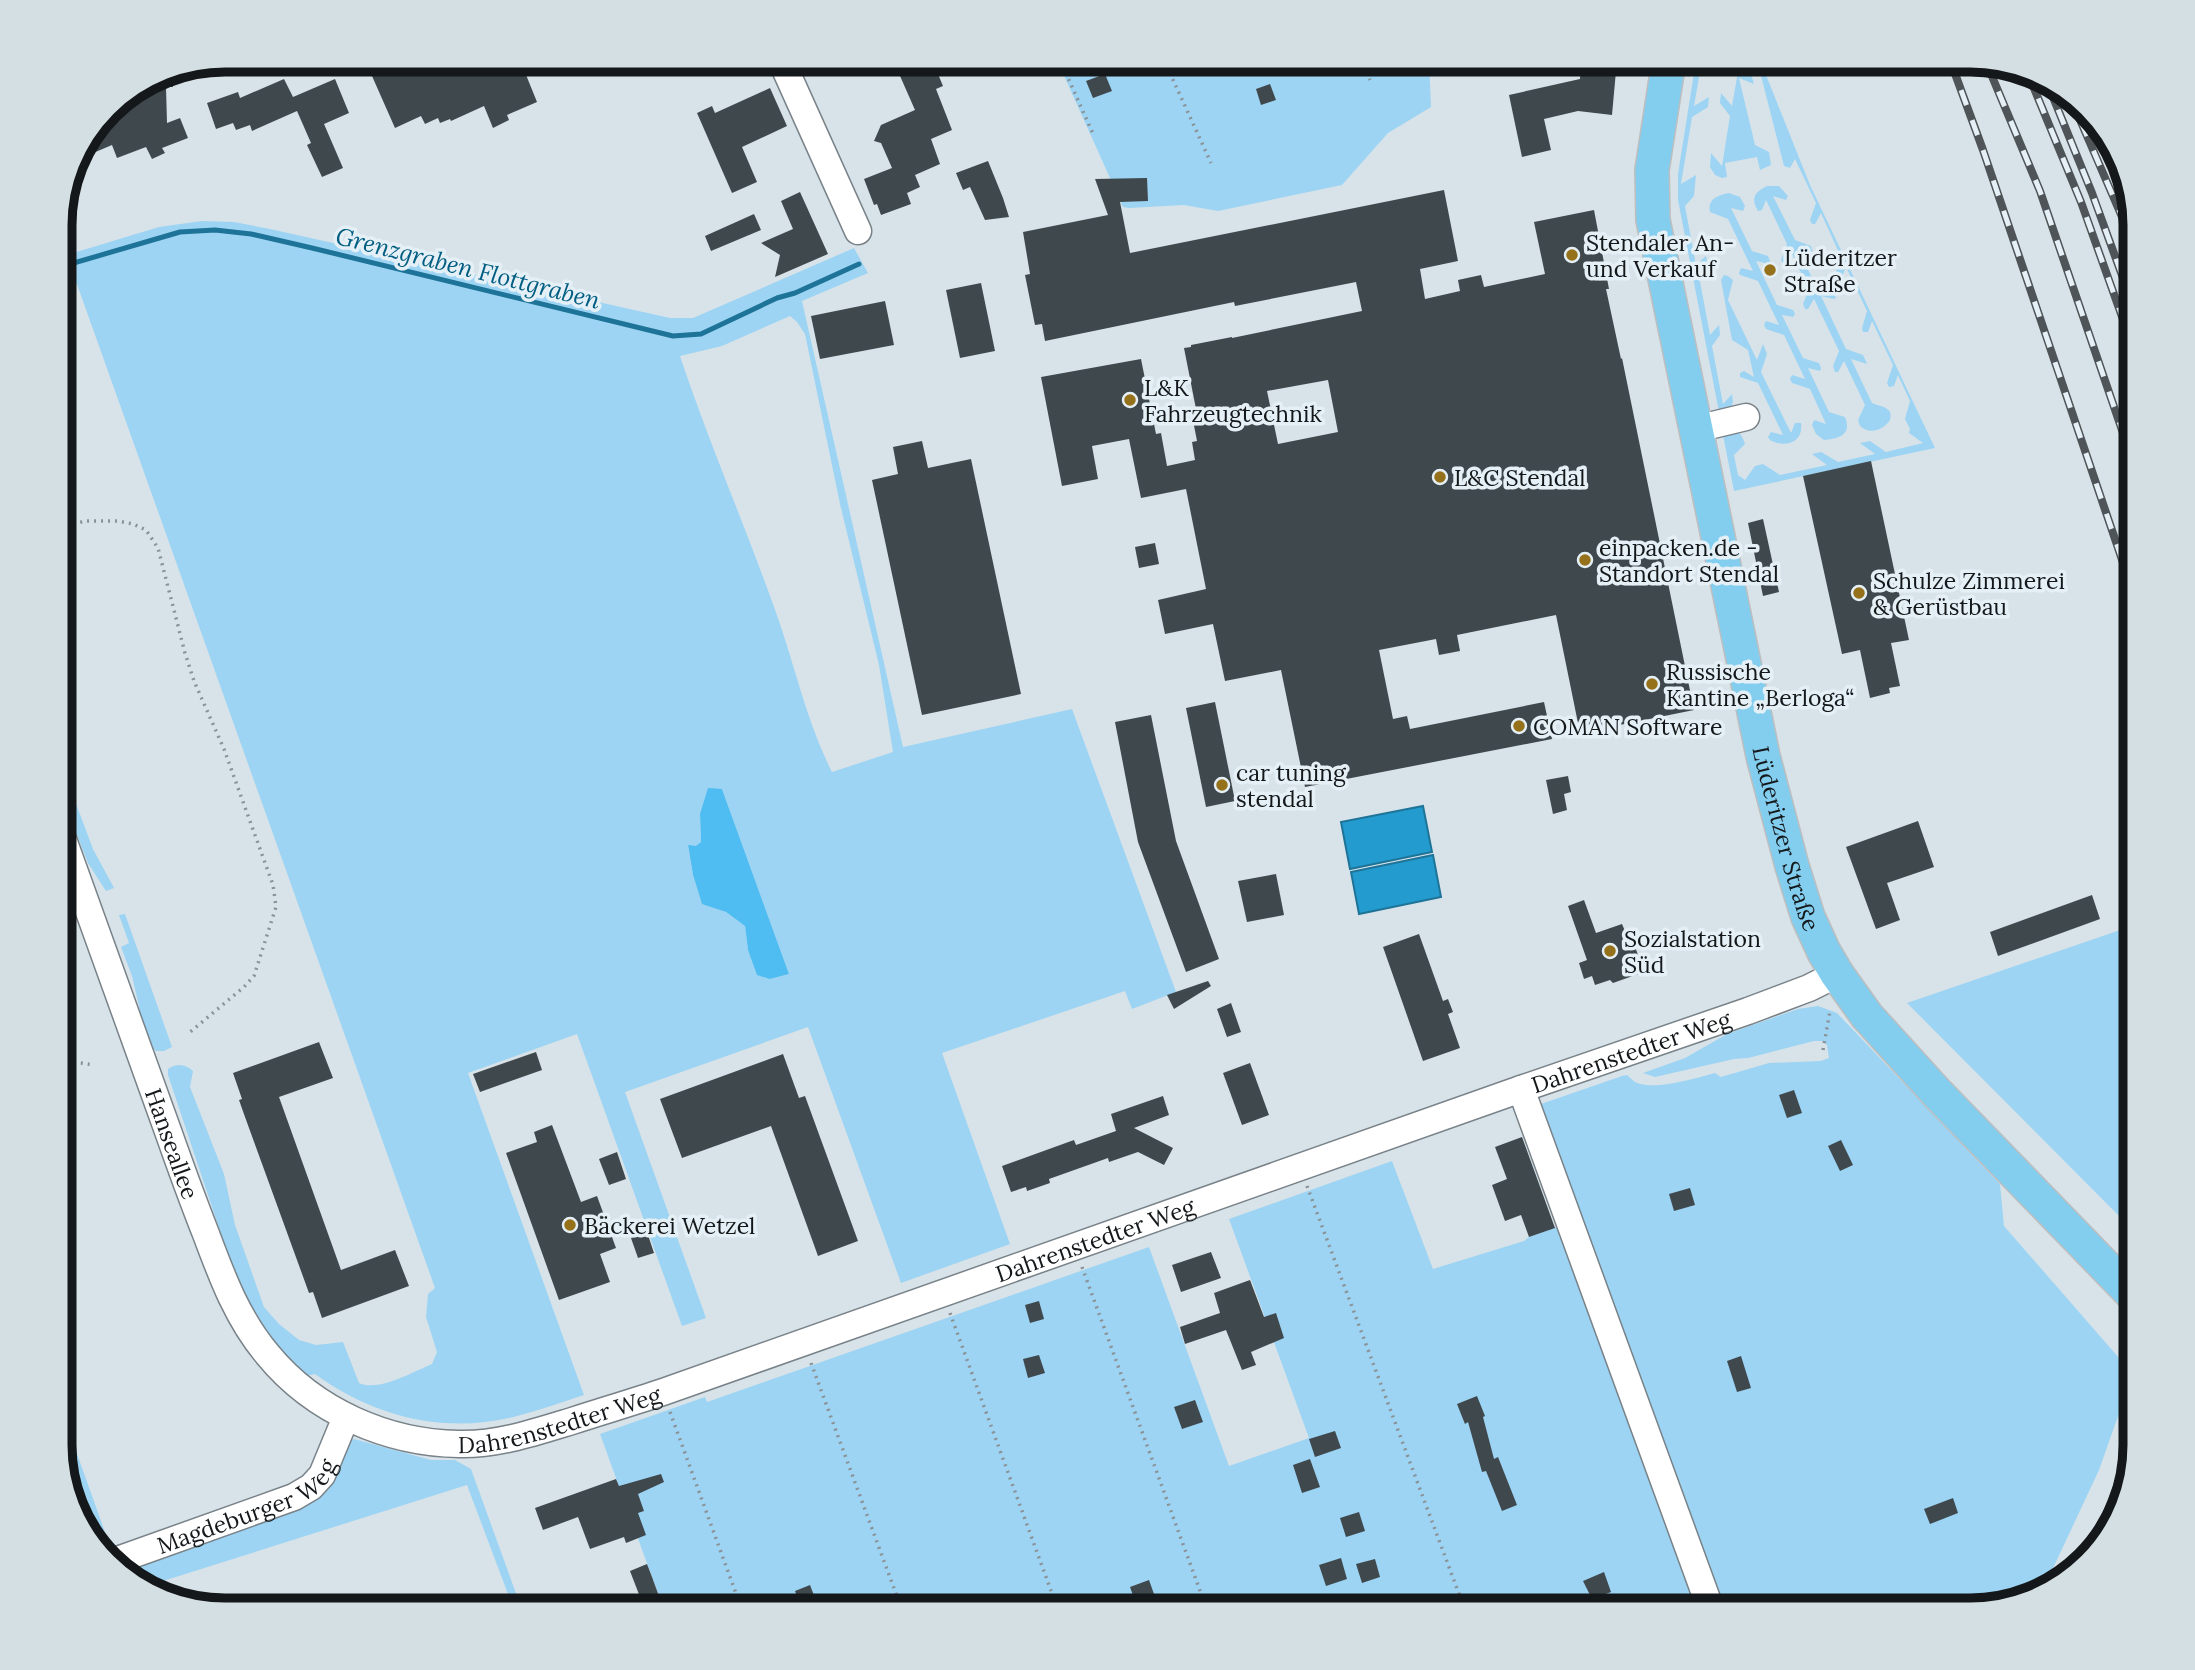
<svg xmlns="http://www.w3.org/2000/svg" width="2195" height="1670" viewBox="0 0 2195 1670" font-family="Lora,serif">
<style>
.green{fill:#9dd4f3;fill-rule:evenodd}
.forest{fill:#4fbdf2}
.water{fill:#239bce;stroke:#1e7498;stroke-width:2}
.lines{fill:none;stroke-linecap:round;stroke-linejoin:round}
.stream{stroke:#1e7498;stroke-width:5}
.building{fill:#3f484d;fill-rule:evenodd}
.minor-casing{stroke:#788288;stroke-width:29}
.major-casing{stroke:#bdbebf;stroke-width:36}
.path{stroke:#8a9297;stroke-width:3.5;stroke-dasharray:2 5;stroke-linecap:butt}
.minor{stroke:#fff;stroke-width:26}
.major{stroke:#83ceef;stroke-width:33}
.rail-casing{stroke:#4e5457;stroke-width:8}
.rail{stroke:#e5f0f6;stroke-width:5;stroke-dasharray:16;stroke-linecap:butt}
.poi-dot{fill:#96711b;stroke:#e5f0f6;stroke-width:2.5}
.labels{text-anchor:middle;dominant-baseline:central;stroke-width:7;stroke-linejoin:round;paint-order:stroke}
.poi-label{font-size:23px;fill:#14181a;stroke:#e5f0f6;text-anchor:start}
.street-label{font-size:23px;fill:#14181a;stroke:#e5f0f6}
.water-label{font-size:24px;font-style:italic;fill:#015d81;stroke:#e5f0f6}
.rim{fill:none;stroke:#14181a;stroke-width:9}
</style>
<rect width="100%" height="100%" fill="#d8e3e9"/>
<g class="green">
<path d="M1057,60H1429L1431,107L1388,133L1342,185L1218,211L1184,205L1129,208L1123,207Z"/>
<path d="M1696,60H1702L1694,106L1709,97L1708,107L1692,117L1681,184L1696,175L1694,196L1685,206L1696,265L1706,256L1708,266L1699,276L1710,335L1719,325L1720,335L1712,346L1723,404L1732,394L1733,402L1731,408L1719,412L1678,200V174Z"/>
<path d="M1734,60H1747L1754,84L1739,78L1755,145L1769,152L1771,165L1760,170L1757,157L1725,163L1727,177L1722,178L1715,175L1710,167L1711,153L1722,166L1730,116L1720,103L1721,93L1732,106L1739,66Z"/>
<path d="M1757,60H1760L1810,185L1935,448L1734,491L1722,430C1735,430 1741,430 1745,444L1734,455L1738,475L1745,480L1755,466L1763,464L1780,475L1827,465L1812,454L1821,452L1838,462L1875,454L1860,443L1870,441L1886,452L1923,443L1909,433L1910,429L1905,419L1910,401L1898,375L1894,386L1889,387L1887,383L1893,365L1872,321L1868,332H1863L1862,328L1867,311L1846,267L1842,277L1837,278L1835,274L1841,257L1821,213L1815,224H1812L1810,220L1816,203L1795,159L1790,168L1784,166Z"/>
<path d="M1767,186H1779L1788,196L1786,200L1773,196L1795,240L1811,246L1813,254L1799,251L1816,286L1833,291L1836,298L1834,299L1821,296L1846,349L1863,355L1867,364L1851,359L1872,403C1881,407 1894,407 1890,420C1884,430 1869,435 1860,426L1858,420L1865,405L1844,361L1838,372H1835L1833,366L1839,351L1814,299L1808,309H1805L1803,304L1809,289L1792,254L1787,264L1784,265L1781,260L1787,244L1766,200L1762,210L1758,211C1750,198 1755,192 1767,186Z"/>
<path d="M1729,193L1740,197L1745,206L1743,211L1731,208L1752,251L1768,256L1770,261L1769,264L1756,261L1777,305L1793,310L1795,314L1793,317L1782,315L1803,358L1819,363L1821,368L1820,371L1808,368L1829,412L1845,417C1852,434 1840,439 1824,440L1816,434L1812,425L1814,420L1826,424L1810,389L1792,383L1790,379L1792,375L1805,379L1784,335L1766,329L1764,325L1766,321L1779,325L1758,281L1740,275L1739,273L1741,268L1753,271L1728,219L1710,212C1707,199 1718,195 1729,193Z"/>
<path d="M202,221L234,222L270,229L670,318H693L854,248L868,273L802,301L903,747L1072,709L1176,992L1132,1009L1125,991L942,1053L1010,1244L901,1283L808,1027L625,1092L706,1318L682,1326L577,1034L468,1073L584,1395C562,1402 540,1410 517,1416C446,1435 374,1417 315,1374L306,1376L285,1356L259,1323L240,1291L168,1075V1069C177,1063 185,1064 193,1071L190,1087L224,1174L235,1225L264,1307L279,1324L299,1340L316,1345L343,1342L359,1383C378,1392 413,1372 432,1364L437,1352L426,1317L428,1294L435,1288L74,276L60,280V257L159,227ZM790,316L797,322L805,334L840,504L879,665L893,752L832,772C808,725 796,671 779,621C748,532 710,446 680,356L722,346ZM722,789L789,974L770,979L748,950L745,926L726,912L702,903L693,875L688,846H697L701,842L700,814Z"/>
<path d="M1724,275L1728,276L1733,280L1728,300L1757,360L1763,344L1767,354L1761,372L1791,433L1795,423H1801C1804,443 1784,448 1770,440L1768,437L1771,432L1783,435L1758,383L1740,377V373L1744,371L1754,377L1748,350L1732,340L1721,280Z"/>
<path d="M60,761L93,849L114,888L106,891L88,863L71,820L60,788Z"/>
<path d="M125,914L172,1047L164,1051H156L151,1047L141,1023L139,1006L132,976L121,947L129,943L119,915Z"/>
<path d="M2123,929H2135V1232L1907,1003Z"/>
<path d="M1818,1006L1837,1013L2000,1184L2004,1226L2133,1374L2099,1470L2041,1594L1971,1610H1717L1533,1109L1541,1104L1622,1076L1627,1075C1632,1079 1634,1083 1641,1084C1660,1089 1696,1078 1715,1073L1721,1077L1769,1063L1821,1061L1829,1058L1827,1045L1823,1041H1814L1748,1058L1734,1059L1655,1077L1643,1073L1685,1058L1727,1034L1798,1009Z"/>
<path d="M1392,1161L1433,1269L1524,1241L1529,1237L1562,1225L1707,1610H664L600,1434L705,1397L707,1402L1149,1247L1229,1466L1309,1438L1229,1219Z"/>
<path d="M60,1406L111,1549L104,1552L77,1519L60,1456Z"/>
<path d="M354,1439L431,1460H455L471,1469L522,1610H514L467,1485L144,1587L124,1576L117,1567L280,1511L349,1441Z"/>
</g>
<path class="forest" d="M708,788L722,789L789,974L770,979L757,975L748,950L745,926L726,912L702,904L693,875L688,845L696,846L701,842L700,814Z"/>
<g class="water">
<path d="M1423,806L1432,852L1350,869L1341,822Z"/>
<path d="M1433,855L1441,897L1359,914L1351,872Z"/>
</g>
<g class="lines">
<path class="stream" d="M60,267L180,232L215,230L251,234L312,248L673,336L701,334L777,298L795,293L859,264"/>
</g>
<g class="building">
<path d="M410,60H520L537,102L507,115L509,120L493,128L484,106L451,121L450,119L440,123L438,118L425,124L421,116L395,128L372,76Z"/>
<path d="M893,60H937L943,72L938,74L943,86L936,89L952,130L931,139L940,164L915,175L920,187L907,193L911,204L881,215L877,204L874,205L864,179L892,168L881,143L874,141L881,125L915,110Z"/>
<path d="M1581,60H1617L1612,115L1578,111L1544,119L1551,150L1522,157L1509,95L1580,79Z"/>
<path d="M172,70L173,87H166L167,123L180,118L188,138L162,148L165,153L152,159L146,147L117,158L112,145L86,156L81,145L115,101L162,72Z"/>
<path d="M1105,74L1112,91L1093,98L1086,81Z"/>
<path d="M284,79L293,97L335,79L349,113L324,124L343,168L322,177L307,145L311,143L297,111L252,131L250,125L236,130L233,123L216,129L207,103L238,92L240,98Z"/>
<path d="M1270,84L1276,100L1261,105L1256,89Z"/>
<path d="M770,88L787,126L742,147L757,182L732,193L697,113L712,106L715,113Z"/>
<path d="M988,161L1003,198L1009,217L985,220L970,187L963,190L956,173Z"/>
<path d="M1147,178L1148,201L1120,202L1130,253L1444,190L1458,261L1420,269L1425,299L1460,291L1458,280L1481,275L1484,287L1545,274L1534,222L1594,210L1609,289H1606L1621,359L1622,358L1694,710L1580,733L1556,615L1457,635L1460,651L1439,655L1436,639L1379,650L1393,719L1407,716L1410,729L1544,702L1552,739L1305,787L1281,670L1225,681L1213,624L1165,634L1158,600L1206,589L1186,489L1141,498L1129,439L1092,446L1098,479L1062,486L1041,377L1141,359L1156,434L1161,433L1167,466L1195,460L1192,442L1197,441L1191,410L1196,409L1184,348L1191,347V345L1232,337V338L1362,311L1356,282L1235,306L1234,302L1045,341L1042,324L1035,325L1025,275L1030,274L1023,232L1108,215L1095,179ZM1328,380L1338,432L1278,444L1267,391Z"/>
<path d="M800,192L828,254L775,277L780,255L761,243L793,229L781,201Z"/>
<path d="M754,214L761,230L711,251L705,236Z"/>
<path d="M981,283L995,351L960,358L946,290Z"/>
<path d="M885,301L894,345L820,359L811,316Z"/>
<path d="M922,441L928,468L971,459L1021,694L922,715L872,480L898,474L893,447Z"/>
<path d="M1871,461L1909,640L1891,643L1900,686L1889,688L1890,693L1870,698L1860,650L1842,654L1803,476Z"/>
<path d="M1763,519L1779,592L1763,596L1748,523Z"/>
<path d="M1155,543L1159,564L1139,568L1135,547Z"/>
<path d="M1215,702L1235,801L1206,807L1186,708Z"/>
<path d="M1151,715L1176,841L1219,959L1186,972L1138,842L1115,722Z"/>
<path d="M1568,776L1571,792L1564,794L1567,810L1553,814L1546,780Z"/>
<path d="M1918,821L1934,867L1887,883L1900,920L1876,929L1846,847Z"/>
<path d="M1276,874L1284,915L1247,922L1238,881Z"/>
<path d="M2092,895L2100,919L1998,956L1990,932Z"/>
<path d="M1584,900L1596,933L1622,924L1630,943L1633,941L1644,972L1613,983L1610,980L1595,985L1592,976L1584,979L1579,963L1587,960L1568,906Z"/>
<path d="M1419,934L1443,1001L1448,999L1453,1012L1448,1014L1460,1048L1423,1061L1383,947Z"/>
<path d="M1208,981L1211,986L1174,1009L1167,995Z"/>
<path d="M1231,1003L1241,1032L1227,1037L1217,1009Z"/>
<path d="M319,1042L333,1078L279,1097L341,1270L395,1250L409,1286L322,1318L313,1292L309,1293L245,1117L239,1100L242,1099L233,1073Z"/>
<path d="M536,1052L542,1070L480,1092L473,1074Z"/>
<path d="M783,1054L799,1098L805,1096L858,1241L818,1256L771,1126L682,1158L660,1099Z"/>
<path d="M1250,1063L1269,1115L1242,1125L1223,1073Z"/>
<path d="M1794,1090L1802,1113L1787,1118L1779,1095Z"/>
<path d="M1163,1096L1169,1115L1134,1128L1173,1148L1164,1165L1138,1152L1109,1162L1108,1158L1049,1179L1050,1183L1027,1191L1026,1187L1011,1192L1002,1166L1074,1140L1076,1145L1116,1131L1111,1114Z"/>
<path d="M552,1125L581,1202L597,1196L616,1248L600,1254L610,1282L559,1300L506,1153L537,1142L534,1132Z"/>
<path d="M1522,1137L1555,1228L1529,1237L1521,1215L1505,1221L1492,1185L1507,1179L1495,1147Z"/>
<path d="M1841,1140L1853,1165L1840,1171L1828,1146Z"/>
<path d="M617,1152L626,1179L609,1185L599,1159Z"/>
<path d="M1690,1188L1695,1205L1674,1211L1669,1194Z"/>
<path d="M647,1232L654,1253L638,1258L631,1238Z"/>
<path d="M1211,1252L1221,1278L1181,1292L1172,1265Z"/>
<path d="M1250,1280L1264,1317L1276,1313L1284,1338L1251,1352L1256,1365L1242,1370L1226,1330L1185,1344L1180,1327L1220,1313L1214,1293Z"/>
<path d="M1039,1301L1044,1319L1030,1323L1025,1305Z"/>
<path d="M1039,1355L1045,1373L1028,1378L1023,1359Z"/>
<path d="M1741,1356L1751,1388L1737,1392L1727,1361Z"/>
<path d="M1477,1396L1485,1416L1483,1417L1494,1459L1498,1457L1517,1505L1502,1511L1486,1471L1482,1472L1468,1422L1465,1424L1457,1404Z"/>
<path d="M1195,1400L1203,1422L1182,1429L1174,1407Z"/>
<path d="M1335,1431L1341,1448L1315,1457L1309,1439Z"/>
<path d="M1310,1459L1320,1487L1302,1493L1293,1465Z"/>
<path d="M661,1474L664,1482L638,1494L644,1511L638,1513L646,1535L626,1543L624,1537L590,1549L578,1517L543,1530L535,1508L616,1479L619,1486Z"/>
<path d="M1953,1498L1958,1513L1930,1524L1924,1509Z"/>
<path d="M1359,1512L1365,1531L1346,1537L1340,1518Z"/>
<path d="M1341,1558L1347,1579L1326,1586L1319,1565Z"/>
<path d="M1375,1559L1380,1577L1362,1583L1356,1564Z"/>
<path d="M647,1564L652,1577L664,1610H645L630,1571Z"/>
<path d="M1604,1572L1611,1592L1592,1599L1583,1581Z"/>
<path d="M1149,1580L1154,1594L1135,1601L1130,1587Z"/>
<path d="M810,1585L818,1606L808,1610H770L798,1599L795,1591Z"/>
</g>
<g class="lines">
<defs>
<g id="minor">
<path d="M781,60L858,231"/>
<path d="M1696,429L1746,417"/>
<path id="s1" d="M60,831C96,932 133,1033 169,1134C181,1168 193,1201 206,1234C222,1277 238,1320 268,1355C314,1411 387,1443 459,1444C498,1445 536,1432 572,1421C603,1411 633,1402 663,1392L1521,1089L1748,1011L1809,988L1837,974"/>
<path d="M1521,1089L1711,1610"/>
<path id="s2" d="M112,1562L294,1497L311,1487L322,1475L346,1417"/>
</g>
<g id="major">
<path id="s3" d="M1669,60L1652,170L1653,220L1763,756L1792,866L1808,917L1824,952L1837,974L1867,1016L1937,1093L2135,1297"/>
</g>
</defs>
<use href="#minor" class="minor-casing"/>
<use href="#major" class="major-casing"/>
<g class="path">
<path d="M1060,60L1094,136"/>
<path d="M1164,60L1211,163"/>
<path d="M1360,60L1370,80"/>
<path d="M60,528L85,521H118L133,524L146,530L158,548L185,653L194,681L224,749L273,885L276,907L254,976L244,987L189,1033"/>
<path d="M1823,1050L1830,1011"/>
<path d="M60,1060L94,1065"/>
<path d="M1307,1186L1465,1610"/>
<path d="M1082,1267L1207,1610"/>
<path d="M950,1313L1058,1610"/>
<path d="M811,1363L902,1610"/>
<path d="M670,1412L742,1610"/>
</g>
<use href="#minor" class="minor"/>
<use href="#major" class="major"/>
<defs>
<g id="rail">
<path d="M1950,60L1983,150L2135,598"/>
<path d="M1986,62L2040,191L2135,468"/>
<path d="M2026,69L2081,202L2135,353"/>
<path d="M2046,80L2092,193L2135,311"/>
<path d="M2068,92L2135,247"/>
<path d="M2115,1520L2128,1492"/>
<path d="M2080,1564L2108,1510L2135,1440"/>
</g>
</defs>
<use href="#rail" class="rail-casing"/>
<use href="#rail" class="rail"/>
</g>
<g class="poi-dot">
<circle cx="1572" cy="255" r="7"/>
<circle cx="1770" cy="270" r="7"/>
<circle cx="1130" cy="400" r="7"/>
<circle cx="1440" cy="477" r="7"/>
<circle cx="1585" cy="560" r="7"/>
<circle cx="1859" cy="593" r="7"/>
<circle cx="1652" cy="684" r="7"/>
<circle cx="1519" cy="726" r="7"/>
<circle cx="1222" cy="785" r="7"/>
<circle cx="1610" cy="951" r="7"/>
<circle cx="570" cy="1225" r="7"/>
</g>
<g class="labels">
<g class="poi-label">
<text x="1586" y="242">Stendaler An-<tspan x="1586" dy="26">und Verkauf</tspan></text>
<text x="1784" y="257">Lüderitzer<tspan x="1784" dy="26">Straße</tspan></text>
<text x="1144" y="387">L&amp;K<tspan x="1144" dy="26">Fahrzeugtechnik</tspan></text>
<text x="1454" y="477">L&amp;C Stendal</text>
<text x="1599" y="547">einpacken.de -<tspan x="1599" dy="26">Standort Stendal</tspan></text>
<text x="1873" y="580">Schulze Zimmerei<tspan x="1873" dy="26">&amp; Gerüstbau</tspan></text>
<text x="1666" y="671">Russische<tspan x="1666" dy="26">Kantine „Berloga“</tspan></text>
<text x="1533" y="726">COMAN Software</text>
<text x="1236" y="772">car tuning<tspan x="1236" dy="26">stendal</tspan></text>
<text x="1624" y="938">Sozialstation<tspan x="1624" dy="26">Süd</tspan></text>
<text x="584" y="1225">Bäckerei Wetzel</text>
</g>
<g class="street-label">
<text stroke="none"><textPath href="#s3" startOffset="794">Lüderitzer Straße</textPath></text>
<text stroke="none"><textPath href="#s1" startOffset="2020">Dahrenstedter Weg</textPath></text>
<text stroke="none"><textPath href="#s1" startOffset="332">Hanseallee</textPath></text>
<text stroke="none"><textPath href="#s1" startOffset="1452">Dahrenstedter Weg</textPath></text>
<text stroke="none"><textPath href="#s1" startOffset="886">Dahrenstedter Weg</textPath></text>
<text stroke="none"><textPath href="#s2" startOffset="147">Magdeburger Weg</textPath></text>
</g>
<g class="water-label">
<text transform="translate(468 268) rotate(14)">Grenzgraben Flottgraben</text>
</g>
</g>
<path d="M0 0H2195V1670H0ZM225 72H1970A153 153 0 0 1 2123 225V1445A153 153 0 0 1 1970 1598H225A153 153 0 0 1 72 1445V225A153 153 0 0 1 225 72Z" fill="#d4dfe4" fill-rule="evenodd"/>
<path class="rim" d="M225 72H1970A153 153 0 0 1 2123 225V1445A153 153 0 0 1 1970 1598H225A153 153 0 0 1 72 1445V225A153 153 0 0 1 225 72Z"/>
</svg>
